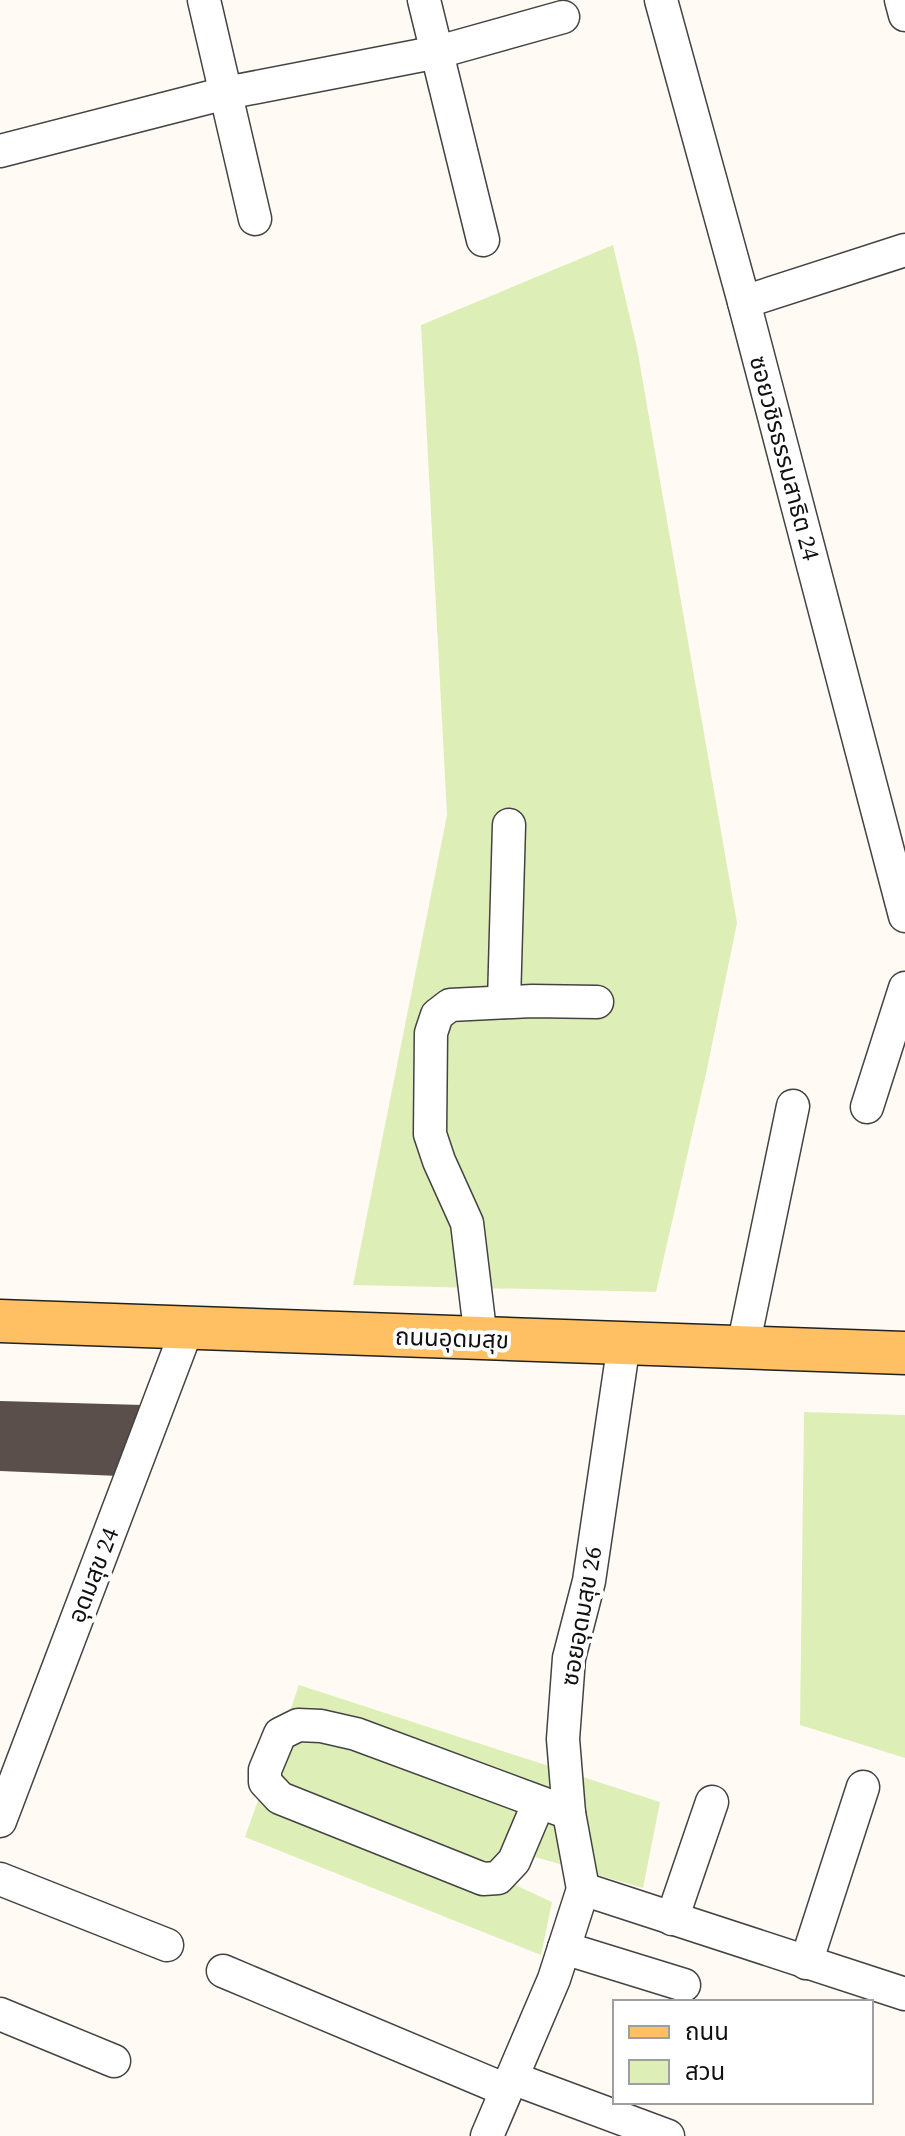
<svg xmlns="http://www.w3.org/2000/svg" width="905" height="2136" viewBox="0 0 905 2136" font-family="'Source Serif 4','Noto Sans Thai',serif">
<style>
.green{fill:#ddefb7}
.building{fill:#5a4f4b}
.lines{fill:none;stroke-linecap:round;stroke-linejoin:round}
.minor-casing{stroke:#434343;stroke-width:35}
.major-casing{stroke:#212121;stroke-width:45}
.minor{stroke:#fff;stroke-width:32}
.major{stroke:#ffc064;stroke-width:42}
.labels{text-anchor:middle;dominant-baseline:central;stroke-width:8;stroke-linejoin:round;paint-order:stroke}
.street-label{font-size:24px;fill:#101010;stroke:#fff}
</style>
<rect width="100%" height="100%" fill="#fffbf4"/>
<g class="green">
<path d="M613,245L637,348L737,923L707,1069L656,1292L353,1285L447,815L421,325Z"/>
<path d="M804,1412L905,1415V1758L800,1725Z"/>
<path d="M299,1685L660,1802L643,1888L528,1855L513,1884L552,1902L541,1955L245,1837Z"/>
</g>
<path class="building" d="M0,1401L143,1405L119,1476L0,1471Z"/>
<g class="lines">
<defs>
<g id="minor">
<path d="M204,0L255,219"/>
<path d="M424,0L483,240"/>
<path d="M661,0L744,302L905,916"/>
<path d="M901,0L905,15"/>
<path d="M0,151L226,93L438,52L563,17"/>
<path d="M744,302L905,250"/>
<path d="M504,1002L509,825"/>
<path d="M867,1107L905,988"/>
<path d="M481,1339L467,1223L439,1161L430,1134L431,1033L437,1015L450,1005L532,1001L597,1002"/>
<path d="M743,1347L793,1106"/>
<path d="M539,1802L514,1861L498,1878L483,1879L280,1798L265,1782V1770L280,1734L298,1725L321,1726L356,1734L569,1813"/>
<path d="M0,1821L187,1329"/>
<path d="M0,1879L167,1945"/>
<path d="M583,1889L905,1994"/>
<path d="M672,1919L712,1802"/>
<path d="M564,1948L684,1985"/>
<path d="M806,1963L863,1787"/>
<path d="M223,1971L506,2090"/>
<path d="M0,2014L114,2061"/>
<path d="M512,2078L668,2136"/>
<path d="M487,2136L554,1979L583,1889L569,1813L563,1739L569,1658L589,1581L624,1343"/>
</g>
<path id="major" d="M0,1321L905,1353"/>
</defs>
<use href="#minor" class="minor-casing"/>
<use href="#major" class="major-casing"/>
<use href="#minor" class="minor"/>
<use href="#major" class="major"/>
</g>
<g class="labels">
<g class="street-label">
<text transform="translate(785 458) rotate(75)">ซอยวชิรธรรมสาธิต 24</text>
<text transform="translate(452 1338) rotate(2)">ถนนอุดมสุข</text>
<text transform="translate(93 1575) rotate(-69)">อุดมสุข 24</text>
<text transform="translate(581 1616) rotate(-80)">ซอยอุดมสุข 26</text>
</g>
</g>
<rect x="613" y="2000" width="260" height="104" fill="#ffffff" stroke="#9f9f9f" stroke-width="2"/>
<rect x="629" y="2026" width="40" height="12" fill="#ffc064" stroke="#9f9f9f" stroke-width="2"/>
<text x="685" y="2040" font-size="24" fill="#101010">ถนน</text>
<rect x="629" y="2060" width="40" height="24" fill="#ddefb7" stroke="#9f9f9f" stroke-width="2"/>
<text x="685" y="2080" font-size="24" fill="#101010">สวน</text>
</svg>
